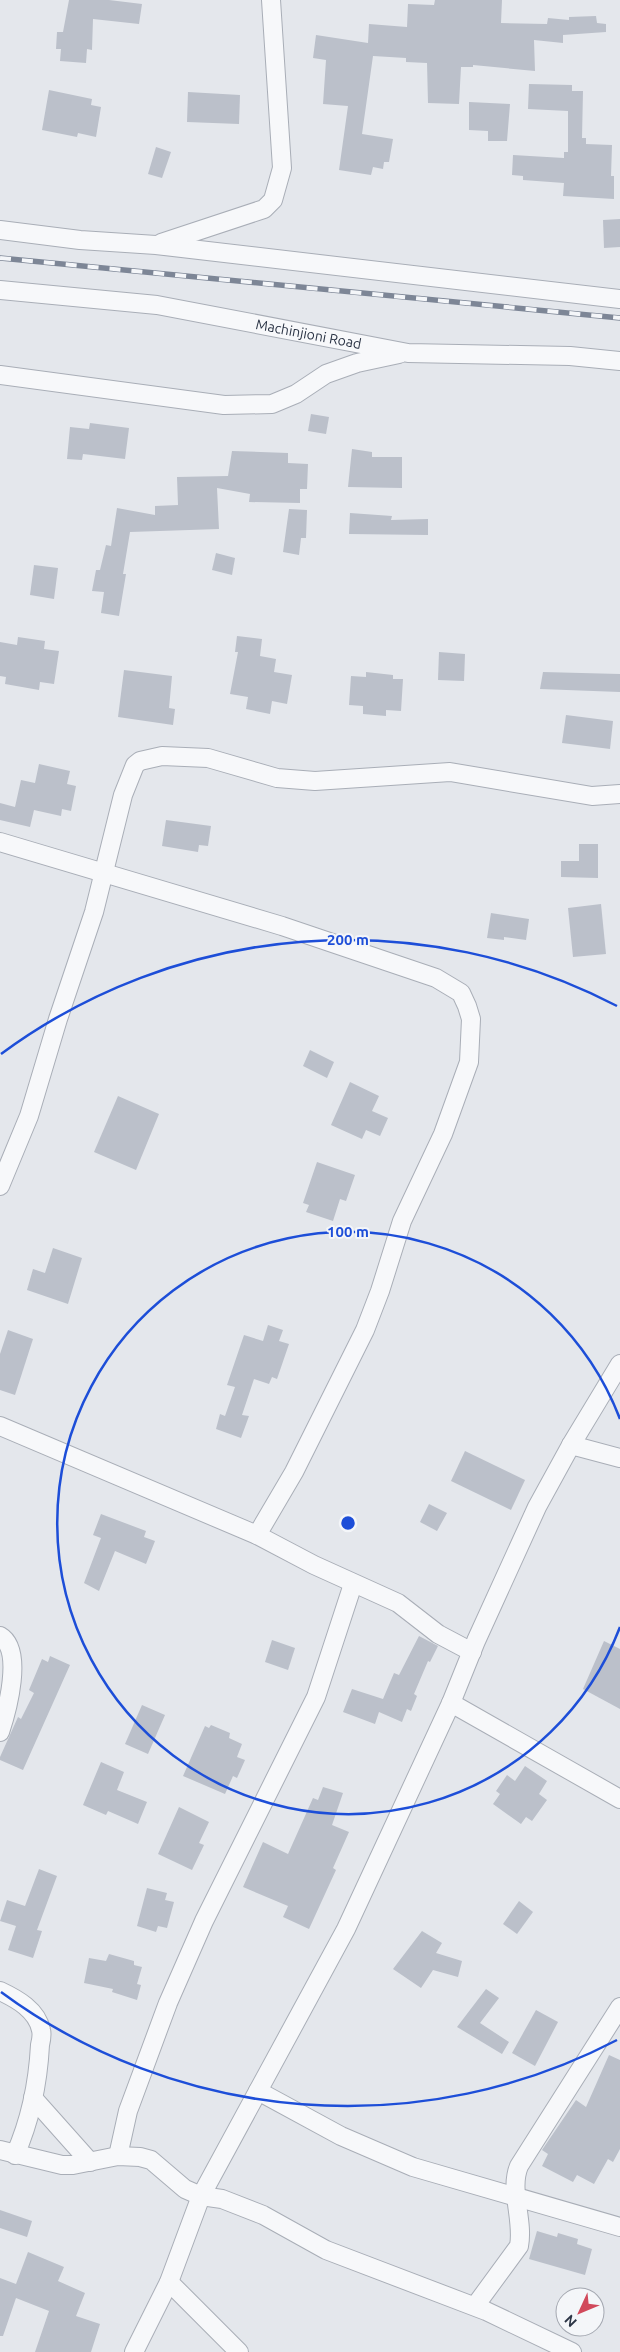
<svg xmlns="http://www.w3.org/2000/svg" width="620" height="2352" viewBox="0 0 620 2352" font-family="Ubuntu,sans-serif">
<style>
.building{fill:#bbc0ca}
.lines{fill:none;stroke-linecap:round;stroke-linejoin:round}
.street-casing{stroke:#a9aeb7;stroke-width:20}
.street{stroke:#f7f8fa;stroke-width:18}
.rail-casing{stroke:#7d8696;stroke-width:5.5}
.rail{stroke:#f4f6f9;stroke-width:4;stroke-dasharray:11;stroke-linecap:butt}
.ring{fill:none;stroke:#1d4ed8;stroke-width:2.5}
.labels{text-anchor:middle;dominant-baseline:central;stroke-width:4;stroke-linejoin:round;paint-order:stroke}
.street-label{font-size:14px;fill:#2b3445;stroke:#f4f6f9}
.centre{fill:#1d4ed8;stroke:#f4f6f9;stroke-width:2.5}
.ring-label{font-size:15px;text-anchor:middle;font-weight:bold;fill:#1d4ed8;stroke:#f4f6f9;stroke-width:4;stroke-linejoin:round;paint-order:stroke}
</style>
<rect width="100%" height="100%" fill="#e4e7ec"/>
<g class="building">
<path d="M69,0H109L142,4L139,24L93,19L92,50L87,49L86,63L60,61L61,49H56L57,32H63Z"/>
<path d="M435,0H502L501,23L547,24L548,18L569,20V17L596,16L597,23L606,24V32L563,35V43L534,40L535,71L473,65V67H461L459,104L428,103L427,63L406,62V58L373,56L362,134L393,139L389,162H384L383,169L373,167L371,175L339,170L348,106L323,104L326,60L313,58L316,35L368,43L369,24L407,27L408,4L434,5Z"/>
<path d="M529,84L572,85V91H583L582,138H586V144L612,145L611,176H614V199L563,196L564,183L523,180V176L512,175L513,155L564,158V152H568V111L528,109Z"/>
<path d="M49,90L92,99L91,105L101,107L96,137L78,133L77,137L42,130Z"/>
<path d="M188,92L240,95L239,124L187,122Z"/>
<path d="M469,102L510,104L507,141H488V131L469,130Z"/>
<path d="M156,147L171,152L162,178L148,174Z"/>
<path d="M620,219V247L604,248L603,220Z"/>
<path d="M311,414L329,417L326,434L308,431Z"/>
<path d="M90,423L129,428L125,459L83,454L82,460L67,459L70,427L89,429Z"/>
<path d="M352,449L372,452V457H402V488L348,487Z"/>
<path d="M232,451L288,453V463L308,464L307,489H300V503L249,502L250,494L217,488L219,529L130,532L123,574H126L119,616L101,613L104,592L92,591L96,570H100L106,545L111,546L117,508L155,515V506L178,505L177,477L228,476Z"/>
<path d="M289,509L307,510L306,538H301L299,555L283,552Z"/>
<path d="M350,513L392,516L391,520L428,519V535L349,534Z"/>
<path d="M216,553L235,558L232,575L212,570Z"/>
<path d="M34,565L58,568L54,599L30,595Z"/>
<path d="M237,636L262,639L260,656L276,659L274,672L292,675L287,704L272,701L270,714L246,709L248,697L230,694L238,652H235Z"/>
<path d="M18,637L45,641L44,649L59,651L54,684L40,682L39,690L5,684L6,677L0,676V642L17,645Z"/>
<path d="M439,652L465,654L464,681L438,680Z"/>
<path d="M124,670L172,676L169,708L175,709L173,725L118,717Z"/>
<path d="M366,672L393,675V679H403L401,711L386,710V716L363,714V706L349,705L351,676L366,677Z"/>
<path d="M543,672L620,674V692L540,689Z"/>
<path d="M566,715L613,721L610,749L562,743Z"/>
<path d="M39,764L70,771L67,784L76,786L71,811L62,809L61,816L34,810L30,827L0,820V803L15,807L21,780L35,783Z"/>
<path d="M166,820L211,826L208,846L199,845L198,852L162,846Z"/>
<path d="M579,844H598V878L561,877V861H579Z"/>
<path d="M601,904L606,954L573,957L568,908Z"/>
<path d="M491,913L529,919L526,940L504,937V940L487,938Z"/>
<path d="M310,1050L334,1062L327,1078L303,1066Z"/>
<path d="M350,1082L379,1096L372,1111L388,1118L380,1136L366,1130L362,1139L331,1125Z"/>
<path d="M118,1096L159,1114L136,1170L94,1152Z"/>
<path d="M317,1162L355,1175L346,1201L340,1199L333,1221L306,1212L309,1205L303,1203Z"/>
<path d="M53,1248L82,1258L68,1304L27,1290L33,1269L45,1273Z"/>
<path d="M268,1325L283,1330L279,1341L289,1344L277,1379L272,1377L269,1384L254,1379L242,1415L249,1416L241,1438L216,1429L220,1414L225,1416L235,1387L227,1385L244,1335L263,1341Z"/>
<path d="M8,1330L33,1339L15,1395L0,1390V1354Z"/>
<path d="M465,1451L525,1480L511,1510L451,1481Z"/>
<path d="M429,1504L447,1513L437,1531L420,1522Z"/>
<path d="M101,1514L146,1531L144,1537L155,1541L146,1564L115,1551L99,1591L84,1583L101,1538L93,1535Z"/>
<path d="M419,1636L438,1646L430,1662L428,1661L414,1694L417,1696L411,1711L407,1709L402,1722L379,1712L375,1724L343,1712L352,1689L383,1699L394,1673L399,1675Z"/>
<path d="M272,1640L295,1648L288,1670L265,1662Z"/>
<path d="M604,1641L620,1649V1709L583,1689Z"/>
<path d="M50,1656L70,1665L23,1770L0,1760V1757L18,1717L21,1719L34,1693L29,1690L42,1659L48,1662Z"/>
<path d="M142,1705L165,1715L148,1754L125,1744Z"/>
<path d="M211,1725L230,1733L229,1738L242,1744L237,1757L245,1760L237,1778L233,1776L225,1794L183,1776L205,1726L209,1728Z"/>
<path d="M101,1762L124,1772L117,1790L147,1802L138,1824L108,1811L106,1815L83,1805Z"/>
<path d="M525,1766L547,1781L539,1794L547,1800L532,1821L526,1817L521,1824L493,1804L500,1794L496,1791L507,1775L515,1781Z"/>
<path d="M323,1787L343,1793L332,1825L349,1832L333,1868L336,1870L309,1929L283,1917L288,1906L243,1887L263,1842L288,1854L313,1798L318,1800Z"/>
<path d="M179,1807L209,1822L199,1843L204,1845L192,1870L158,1854Z"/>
<path d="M39,1869L57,1876L37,1930L42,1931L33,1958L8,1950L16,1926L0,1921L7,1900L25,1906Z"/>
<path d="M147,1888L167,1893L165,1900L174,1902L167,1928L158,1926L156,1932L137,1926Z"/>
<path d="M519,1901L533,1912L517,1934L503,1924Z"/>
<path d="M422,1931L442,1943L436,1953L462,1961L458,1977L433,1970L421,1988L393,1969Z"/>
<path d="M109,1954L134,1961V1965L142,1967L137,1984L141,1985L137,2000L112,1992L113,1989L84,1983L89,1958L106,1961Z"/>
<path d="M486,1989L499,1998L480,2023L509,2042L502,2054L457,2027Z"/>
<path d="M536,2010L558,2022L535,2066L512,2053Z"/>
<path d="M609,2055L620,2060V2149L613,2162L608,2159L594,2184L577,2175L573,2182L542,2166L548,2154L542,2150L576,2100L586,2107Z"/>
<path d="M0,2210L32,2221L27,2237L0,2228Z"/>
<path d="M537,2231L557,2237L558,2233L578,2239L577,2244L592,2249L585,2275L529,2259Z"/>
<path d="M28,2252L64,2267L58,2281L85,2293L76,2316L100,2324L91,2352H35L49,2311L16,2298L3,2336H0V2278L16,2284Z"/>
</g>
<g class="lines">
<defs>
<g id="street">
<path d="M0,230L80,240L156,245L620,299"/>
<path d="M161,243L264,209L273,200L282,168L271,0"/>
<path id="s1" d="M0,290L157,305L408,353L570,356L620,361"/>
<path d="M0,375L224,405L272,404L296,394L326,374L357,363L399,354"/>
<path d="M0,842L282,926L436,978L461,993L467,1006L471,1019L469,1062L443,1134L402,1221L380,1291L365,1330L294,1472L257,1535"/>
<path d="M0,1186L29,1116L58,1019L94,912L123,795L135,765L140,761L162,756L208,758L277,778L315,781L450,772L592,796L620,794"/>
<path d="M0,1426L257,1535L314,1565L398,1603L438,1634L472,1652"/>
<path d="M571,1445L620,1458"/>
<path d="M0,1636C24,1650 7,1711 0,1732"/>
<path d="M451,1703L620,1799"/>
<path d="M0,1991C17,1999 37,2010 41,2030C42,2034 41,2041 40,2045C38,2083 30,2121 15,2155"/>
<path d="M258,2091L341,2136L413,2167L620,2227"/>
<path d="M33,2098L90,2162"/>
<path d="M0,2150L62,2165H73L118,2156L140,2157L151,2160L185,2189L201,2196L222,2199L263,2215L326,2250L486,2311L572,2352"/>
<path d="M118,2156L128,2111L168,2003L204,1921L316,1697L353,1584"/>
<path d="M169,2282L239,2352"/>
<path d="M475,2306L519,2246C524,2220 509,2190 519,2166L620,2007"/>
<path d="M134,2352L169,2282L201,2196L346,1929L451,1703L476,1641L537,1507L571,1445L620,1364"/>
</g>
</defs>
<use href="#street" class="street-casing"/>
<use href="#street" class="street"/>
<defs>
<path id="rail" d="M0,258L620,318"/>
</defs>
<use href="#rail" class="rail-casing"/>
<use href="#rail" class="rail"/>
</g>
<g class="ring">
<path d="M620 1627A291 291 0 1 1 620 1419"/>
<path d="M617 2040A583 583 0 0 1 1 1992M1 1054A583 583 0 0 1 617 1006"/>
</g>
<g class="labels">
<g class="street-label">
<text stroke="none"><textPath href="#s1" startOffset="312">Machinjioni Road</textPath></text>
</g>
</g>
<circle cx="348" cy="1523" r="8" class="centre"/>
<g class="ring-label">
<text x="348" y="945">200 m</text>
<text x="348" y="1237">100 m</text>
</g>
<g transform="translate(580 2312) rotate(226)"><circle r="24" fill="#f4f6f9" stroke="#a4a8b1"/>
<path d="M0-4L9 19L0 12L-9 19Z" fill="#d1495b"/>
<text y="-8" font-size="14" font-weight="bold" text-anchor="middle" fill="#2b3445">N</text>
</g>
</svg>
